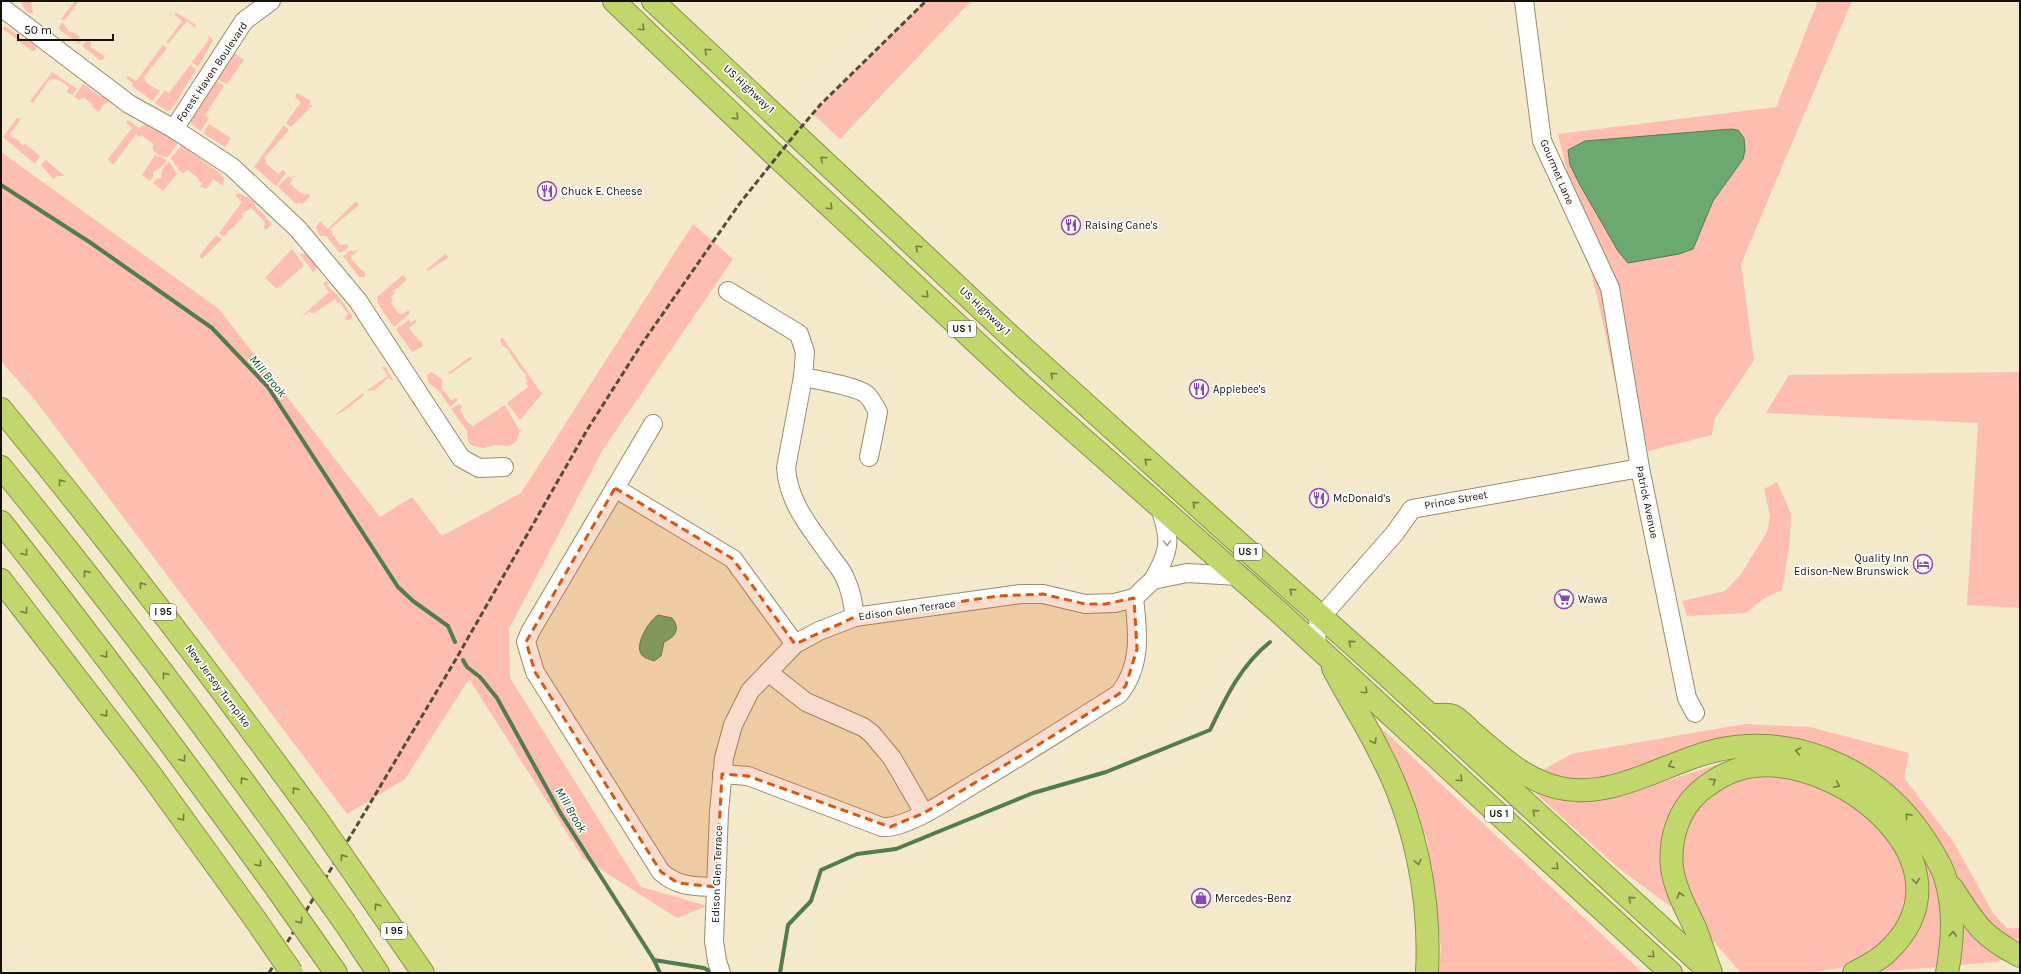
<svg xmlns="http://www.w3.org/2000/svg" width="2021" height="974" viewBox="0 0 2021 974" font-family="Karla,sans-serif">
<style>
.green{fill:#fdbeaf}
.water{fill:#6ba971;stroke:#517b51}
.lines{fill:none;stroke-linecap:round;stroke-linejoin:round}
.stream{stroke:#517b51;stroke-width:4}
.minor-casing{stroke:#978c71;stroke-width:20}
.highway-casing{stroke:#859248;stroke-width:24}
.minor{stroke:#fff;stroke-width:18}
.highway{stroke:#c2d76b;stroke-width:22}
.rail{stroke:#524c3d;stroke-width:3;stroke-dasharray:6 3;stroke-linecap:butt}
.highway-bridge-casing{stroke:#859248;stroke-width:24;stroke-linecap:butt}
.highway-bridge{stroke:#c2d76b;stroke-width:22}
.oneway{stroke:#747e3e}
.oneway2{stroke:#a1a09c}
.marked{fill:#dd550c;fill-opacity:0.2;stroke:#dd550c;stroke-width:3;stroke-dasharray:8 5;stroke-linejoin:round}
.labels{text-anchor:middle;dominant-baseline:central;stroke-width:3.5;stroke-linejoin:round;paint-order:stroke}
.shield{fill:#fff;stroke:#5b5851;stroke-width:1}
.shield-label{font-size:10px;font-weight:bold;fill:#151107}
.street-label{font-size:11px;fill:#151107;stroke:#fff}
.poi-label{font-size:11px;fill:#151107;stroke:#fff;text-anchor:start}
.water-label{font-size:12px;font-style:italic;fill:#0a511b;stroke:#fff}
</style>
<rect width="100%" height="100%" fill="#f4e9cb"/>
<g class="green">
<path d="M21,1H31L33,13H28L24,8Z"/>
<path d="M75,1L78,2L64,21L61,19Z"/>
<path d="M925,1H971L840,139L813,114Z"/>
<path d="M1818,1H1852L1741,264L1754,360L1714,420L1712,435L1648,451L1630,377L1615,381L1603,322L1558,134L1776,107Z"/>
<path d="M175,12L196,25L195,28L187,21L168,44L166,42L182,21L175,15Z"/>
<path d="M62,22L69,31L79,36V39L82,40L79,44L60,30L59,27Z"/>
<path d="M5,26L25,41L33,39L36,43V50L32,51L3,29Z"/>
<path d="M207,34L213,40L198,67L192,62L208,41L209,38Z"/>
<path d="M88,39L91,42L90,47L105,56L103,60H100L82,46Z"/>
<path d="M163,45L167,48L144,77L147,83L158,90L161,89L153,101L132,86L133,83L126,78L128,76L136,81Z"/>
<path d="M233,52L244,60L227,84L217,79Z"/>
<path d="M190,65L196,69L173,107L169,111L165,110L155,103L165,90L169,93Z"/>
<path d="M52,72L77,89L72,95L67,92L69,87C61,82 58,77 49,80L33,103L30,101Z"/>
<path d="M215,80L224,86L205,115L209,118L201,131L191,124V120Z"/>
<path d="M83,84L100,96L107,95L113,100L103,105L99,112L90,105L94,106L83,97L79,100L74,97Z"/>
<path d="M297,93L311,101L309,105H313L291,127L286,123L301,102L295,97Z"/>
<path d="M17,118L21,119L10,134H7L18,140L22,146L25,144L40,156L35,164L3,137Z"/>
<path d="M128,120L139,128L145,124L178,143L168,157L160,156L153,150V144L141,135L140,137L136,134L113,165L108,159L132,128L126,122Z"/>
<path d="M209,124L231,138L225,147L203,133Z"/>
<path d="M284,125L289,130L265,157L266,163L278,174L283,170L286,173L276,186L254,167Z"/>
<path d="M182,145L221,174L224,178L223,186L213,179L206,189L200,186L202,184L198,180L199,179L188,170L183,173L180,172L171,158Z"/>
<path d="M1,152L219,309L380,517L412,497L442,536L521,493L693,224L733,259L602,451L509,629L510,678L641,887L707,906L677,918L583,858L469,679L405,779L347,814L35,400L1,361Z"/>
<path d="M155,155L167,160L160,168L153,172V177L150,181L142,175Z"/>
<path d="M46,160L65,176H58L53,179L41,165Z"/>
<path d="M169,161L177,174L163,191L153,183L156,179L161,178L162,170Z"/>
<path d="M294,175L296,177H293L290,184L299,192L306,195L308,193L310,196L302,204L300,202L296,204L278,187L288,176L291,178Z"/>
<path d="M238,193L255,201V206L272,224L266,230L264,228L265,222L251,208L241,214L243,217L223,237L219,233L242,202L235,195Z"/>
<path d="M356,201L359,205L330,229L333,232L332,234L340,245L347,244L349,247L340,253L326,236H320L316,228L320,221L328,229Z"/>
<path d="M216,235L222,239L202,259L199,256Z"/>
<path d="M292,249L304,266L277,289L265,278Z"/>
<path d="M351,250L353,252L357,250L358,251L350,257L360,269L365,272V277H359L343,256Z"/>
<path d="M311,253L317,261L316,270L313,272L300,254Z"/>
<path d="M445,254L449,257L428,271L426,270Z"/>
<path d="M403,275L407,280L392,292H396L391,297L393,301L391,303L399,314H402L409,310L410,313L394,327L378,304L377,297Z"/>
<path d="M329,281L327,285L339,297L353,317L347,321L345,318L348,314L339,301V304L335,299L314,313L309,312L301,317L329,292L323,283Z"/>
<path d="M409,320L411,323L415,320L417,322L409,328L418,340L422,342L423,346L412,352L396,329Z"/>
<path d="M502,337L542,394L520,420L507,403L528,387L526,383L528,381L525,377L526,375L522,370H521L507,348H505L500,341Z"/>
<path d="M470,357L473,358L450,374L448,373Z"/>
<path d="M382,367H385L394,381L388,378L375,390L366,391L388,376Z"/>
<path d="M431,372L442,379V389L451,400L456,398L458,400L450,407L440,392L428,382L427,375Z"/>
<path d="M2020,372V608L1967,605L1978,423L1766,413L1789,375Z"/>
<path d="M363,393L364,395L344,411L335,415Z"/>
<path d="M460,404L462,407L460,410L467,422L473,426L505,405L520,431L516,442L509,446L496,445L483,448L471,445L468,441L467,431L451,409Z"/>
<path d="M1777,482L1791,514L1790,540L1782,590L1763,599L1746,613L1687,616L1682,601L1725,591L1741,574L1767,532L1770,516L1764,489Z"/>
<path d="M1744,724L1810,727L1909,753L1904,778L1953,841L1993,913L2007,928H2020V940L2003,935L1985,920L1919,821L1880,774L1838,752L1779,738H1723L1676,756L1597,781L1559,779L1538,773L1571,754Z"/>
<path d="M1378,725L1643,973H1439L1441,948L1427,839Z"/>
<path d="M1732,760L1680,799L1659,851L1666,887L1672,904L1670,906L1618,868L1520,779L1636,790Z"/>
<path d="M1756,773L1809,782L1872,818L1901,852L1908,900L1895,934L1864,960L1840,968L1805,973H1741L1701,927L1681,874L1683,833L1695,809L1714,790Z"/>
<path d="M1911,833L1928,856L1947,921L1937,967L1864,973L1911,934Z"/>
<path d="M1956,908L2005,958L1997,962L1958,965Z"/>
</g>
<g class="water">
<path d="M1731,129L1738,130L1744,138L1745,150L1743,159L1713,201L1693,249L1679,254L1628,263L1618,251L1580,185L1570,165L1568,150L1585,141Z"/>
<path d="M658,615L672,618C681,629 675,637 664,642L661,656L654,661C650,659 645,659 641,654C635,643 649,621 658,615Z"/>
</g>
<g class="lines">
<g class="stream">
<path d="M1,185L91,243L212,328L268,387L398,587L413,601L448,626L455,642"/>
<path d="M463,660L467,667L480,677L497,698L561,814L654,960L660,973"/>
<path d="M654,960L704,968L711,972"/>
<path d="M780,973L788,925L811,901L821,870L857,854L896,849L1033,793L1106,772L1210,730C1226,697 1241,665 1270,642"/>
</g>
<defs>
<g id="minor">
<path d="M1524,1L1542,141L1610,288L1640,468L1687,698L1695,713"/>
<path d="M1,7L129,104L174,129L232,167L298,229L358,301L461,458L479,468L504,467"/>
<path d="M174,129L244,21L271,1"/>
<path d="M728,291L799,334L805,352L803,377L786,468C789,505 811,528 831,557C836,564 842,570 845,578C851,590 853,603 855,617"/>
<path d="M803,377C818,380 855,386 866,394C871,398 875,407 878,412L869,457"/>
<path d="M653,424L530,632L526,642L535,672L661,872C678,887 694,886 716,887"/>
<path d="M615,488L733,559L795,644"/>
<path d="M1159,505C1171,539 1171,549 1153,580L1187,573L1238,576"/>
<path d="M1318,648C1315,636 1316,628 1321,617L1395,533L1412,509L1640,468"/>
<path d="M768,672L806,702L863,727L872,734L892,758L924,813"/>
<path d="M722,774L748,776L882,827C907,829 952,797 974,784C1023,755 1071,724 1119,694C1142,666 1138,631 1134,598"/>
<path d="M721,973L717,961L714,941L719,812L724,758L733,725L750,691L795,644L819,631L855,617L1021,594H1043L1085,604L1115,603L1134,598L1153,580"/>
</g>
<g id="highway">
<path d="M614,1L777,157L1023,386L1279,612L1671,973"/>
<path d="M653,1L1007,333L1221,527L1380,669L1711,973"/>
<path d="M1,409C111,543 216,681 318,821"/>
<path d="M1,467C105,594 203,724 298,857"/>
<path d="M1,522C96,642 187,765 277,889"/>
<path d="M1,580L148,771L255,919"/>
<path d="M1333,668C1348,697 1366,724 1380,753C1415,819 1431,898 1427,973"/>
<path d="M1435,715C1440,715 1448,714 1453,716C1460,719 1468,729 1474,734C1501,757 1528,783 1565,789C1625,798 1677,753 1736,747C1809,739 1880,775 1921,834C1930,847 1940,862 1945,877C1955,909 1953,940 1947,973"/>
<path d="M1952,888C1976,924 1980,935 2020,956"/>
<path d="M365,889L423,973"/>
<path d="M345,923L378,973"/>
<path d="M324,956L336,973"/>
<path d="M1710,970C1705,957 1701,943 1696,930C1687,910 1675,890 1672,868C1669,840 1678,810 1700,791C1716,778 1733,768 1754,766C1844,756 1978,867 1887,952C1878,961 1865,967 1854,973"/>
</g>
</defs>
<use href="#minor" class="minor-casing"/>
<use href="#highway" class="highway-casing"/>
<use href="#minor" class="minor"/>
<use href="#highway" class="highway"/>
<path class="rail" d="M269,973L456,659L587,430L641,345L740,203L796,133L821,104L926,1"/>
<defs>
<g id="highway-bridge">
<path d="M318,821L365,889"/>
<path d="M298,857L345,923"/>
<path d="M277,889L324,956"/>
<path d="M255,919L292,973"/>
</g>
</defs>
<use href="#highway-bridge" class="highway-bridge-casing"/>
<use href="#highway-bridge" class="highway-bridge"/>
</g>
<defs><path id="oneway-chevron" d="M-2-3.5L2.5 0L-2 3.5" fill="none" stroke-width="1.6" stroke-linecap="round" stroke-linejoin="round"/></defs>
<g class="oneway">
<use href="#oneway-chevron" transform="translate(642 28) rotate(43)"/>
<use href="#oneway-chevron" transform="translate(707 51) rotate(-137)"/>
<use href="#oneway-chevron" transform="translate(736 117) rotate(44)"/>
<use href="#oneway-chevron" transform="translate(823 159) rotate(-137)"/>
<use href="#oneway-chevron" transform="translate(830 207) rotate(43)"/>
<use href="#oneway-chevron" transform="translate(918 248) rotate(-137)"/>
<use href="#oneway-chevron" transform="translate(926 295) rotate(43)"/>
<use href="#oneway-chevron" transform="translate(1053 375) rotate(-138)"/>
<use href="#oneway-chevron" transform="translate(1147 461) rotate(-138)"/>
<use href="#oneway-chevron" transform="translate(61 482) rotate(-128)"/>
<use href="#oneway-chevron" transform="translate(1195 504) rotate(-138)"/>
<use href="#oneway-chevron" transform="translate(25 553) rotate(52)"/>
<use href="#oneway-chevron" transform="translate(86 573) rotate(-129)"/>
<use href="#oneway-chevron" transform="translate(142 585) rotate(-128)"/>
<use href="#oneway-chevron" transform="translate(1292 591) rotate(-138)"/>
<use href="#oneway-chevron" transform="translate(25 611) rotate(52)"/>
<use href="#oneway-chevron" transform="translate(1351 643) rotate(-139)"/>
<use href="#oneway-chevron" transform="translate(105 655) rotate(53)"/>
<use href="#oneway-chevron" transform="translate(165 675) rotate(-127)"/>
<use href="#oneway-chevron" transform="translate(1365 691) rotate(43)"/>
<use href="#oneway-chevron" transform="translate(105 714) rotate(53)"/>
<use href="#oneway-chevron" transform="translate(1374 741) rotate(60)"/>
<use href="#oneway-chevron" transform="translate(1798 751) rotate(-169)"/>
<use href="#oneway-chevron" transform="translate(183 759) rotate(54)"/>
<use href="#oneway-chevron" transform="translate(1671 765) rotate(159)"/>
<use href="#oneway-chevron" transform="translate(1460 779) rotate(43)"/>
<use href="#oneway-chevron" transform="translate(243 780) rotate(-126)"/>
<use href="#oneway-chevron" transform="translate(1713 781) rotate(-34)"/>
<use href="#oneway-chevron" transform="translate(1837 785) rotate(26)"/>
<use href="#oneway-chevron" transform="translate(295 790) rotate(-126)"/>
<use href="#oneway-chevron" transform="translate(1535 812) rotate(-138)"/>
<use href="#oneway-chevron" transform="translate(1908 816) rotate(-130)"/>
<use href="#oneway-chevron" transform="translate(182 818) rotate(54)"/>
<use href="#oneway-chevron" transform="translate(343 857) rotate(-125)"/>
<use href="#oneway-chevron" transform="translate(1418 862) rotate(78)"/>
<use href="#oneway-chevron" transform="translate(259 864) rotate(54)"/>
<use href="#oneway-chevron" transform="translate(1556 867) rotate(43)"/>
<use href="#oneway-chevron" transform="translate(1916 881) rotate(83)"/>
<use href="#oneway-chevron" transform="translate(1680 895) rotate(-107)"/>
<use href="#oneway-chevron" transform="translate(1631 899) rotate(-138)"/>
<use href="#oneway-chevron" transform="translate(377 906) rotate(-124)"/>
<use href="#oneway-chevron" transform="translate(300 921) rotate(55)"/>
<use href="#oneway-chevron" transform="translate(1953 934) rotate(-87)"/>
<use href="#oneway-chevron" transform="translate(1652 955) rotate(43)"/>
</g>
<use class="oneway2" href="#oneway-chevron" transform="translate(1167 543) rotate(92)"/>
<path class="marked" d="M615,488L733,559L795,644L855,617L998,596L1043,594L1085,604H1105L1134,598L1137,649L1126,685L1119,694L1027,752L924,813L890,827L748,776L722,774L716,887L678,883L661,872L535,672L526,642Z"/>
<defs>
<symbol id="restaurant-ring" viewBox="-11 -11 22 22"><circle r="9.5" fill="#fff" stroke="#8a46ba" stroke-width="1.5"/><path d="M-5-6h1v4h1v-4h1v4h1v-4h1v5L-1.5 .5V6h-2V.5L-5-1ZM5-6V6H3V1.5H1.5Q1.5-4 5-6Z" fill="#8a46ba"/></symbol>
<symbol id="hotel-ring" viewBox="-11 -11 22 22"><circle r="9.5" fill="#fff" stroke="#8a46ba" stroke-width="1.5"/><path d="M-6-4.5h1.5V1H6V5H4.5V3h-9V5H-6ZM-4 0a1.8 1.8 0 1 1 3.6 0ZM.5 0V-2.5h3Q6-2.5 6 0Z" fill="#8a46ba"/></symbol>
<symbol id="supermarket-ring" viewBox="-11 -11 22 22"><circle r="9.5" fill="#fff" stroke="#8a46ba" stroke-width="1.5"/><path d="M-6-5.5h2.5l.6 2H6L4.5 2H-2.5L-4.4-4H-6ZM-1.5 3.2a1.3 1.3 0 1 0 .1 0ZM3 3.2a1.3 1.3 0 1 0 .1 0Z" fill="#8a46ba"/></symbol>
<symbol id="shop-ring" viewBox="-11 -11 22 22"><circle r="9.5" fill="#fff" stroke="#8a46ba" stroke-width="1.5"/><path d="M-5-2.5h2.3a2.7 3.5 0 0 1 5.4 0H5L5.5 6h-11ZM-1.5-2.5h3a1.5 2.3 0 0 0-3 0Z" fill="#8a46ba"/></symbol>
</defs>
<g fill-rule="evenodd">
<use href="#restaurant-ring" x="536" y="180" width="22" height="22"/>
<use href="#restaurant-ring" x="1060" y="214" width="22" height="22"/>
<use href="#restaurant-ring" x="1188" y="378" width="22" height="22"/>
<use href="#restaurant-ring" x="1308" y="487" width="22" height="22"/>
<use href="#hotel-ring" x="1912" y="553" width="22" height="22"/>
<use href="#supermarket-ring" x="1553" y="588" width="22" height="22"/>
<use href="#shop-ring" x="1190" y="887" width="22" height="22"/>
</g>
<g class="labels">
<g class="shield">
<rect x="948" y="321" width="28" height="16" rx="3"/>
<rect x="1234" y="544" width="28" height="16" rx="3"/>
<rect x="150" y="604" width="26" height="16" rx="3"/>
<rect x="1485" y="806" width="28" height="16" rx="3"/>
<rect x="381" y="923" width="26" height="16" rx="3"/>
</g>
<g class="shield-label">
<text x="962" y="329">US 1</text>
<text x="1248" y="552">US 1</text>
<text x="163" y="612">I 95</text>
<text x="1499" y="814">US 1</text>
<text x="394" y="931">I 95</text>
</g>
<g class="street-label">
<text transform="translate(212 72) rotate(-56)">Forest Haven Boulevard</text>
<text transform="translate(749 89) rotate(43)">US Highway 1</text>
<text transform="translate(1557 172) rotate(67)">Gourmet Lane</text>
<text transform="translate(985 311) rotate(43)">US Highway 1</text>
<text transform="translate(1456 500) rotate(-10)">Prince Street</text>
<text transform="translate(1647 502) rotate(78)">Patrick Avenue</text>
<text transform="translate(907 610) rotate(-8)">Edison Glen Terrace</text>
<text transform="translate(218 686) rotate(53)">New Jersey Turnpike</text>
<text transform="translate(717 874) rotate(-88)">Edison Glen Terrace</text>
</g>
<g class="poi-label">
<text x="561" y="191">Chuck E. Cheese</text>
<text x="1085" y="225">Raising Cane's</text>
<text x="1213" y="389">Applebee's</text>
<text x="1333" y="498">McDonald's</text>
<text x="1909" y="558" text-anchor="end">Quality Inn<tspan x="1909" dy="13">Edison-New Brunswick</tspan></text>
<text x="1578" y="599">Wawa</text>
<text x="1215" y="898">Mercedes-Benz</text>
</g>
<g class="water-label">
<text transform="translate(268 376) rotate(50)">Mill Brook</text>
<text transform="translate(571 810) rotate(60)">Mill Brook</text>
</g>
</g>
<rect width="2021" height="974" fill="none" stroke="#151107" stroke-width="4"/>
<path d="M18 34v6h95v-6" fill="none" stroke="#151107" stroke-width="2"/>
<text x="24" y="34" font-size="12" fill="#151107" stroke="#ffffff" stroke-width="3" paint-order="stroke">50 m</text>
</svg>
